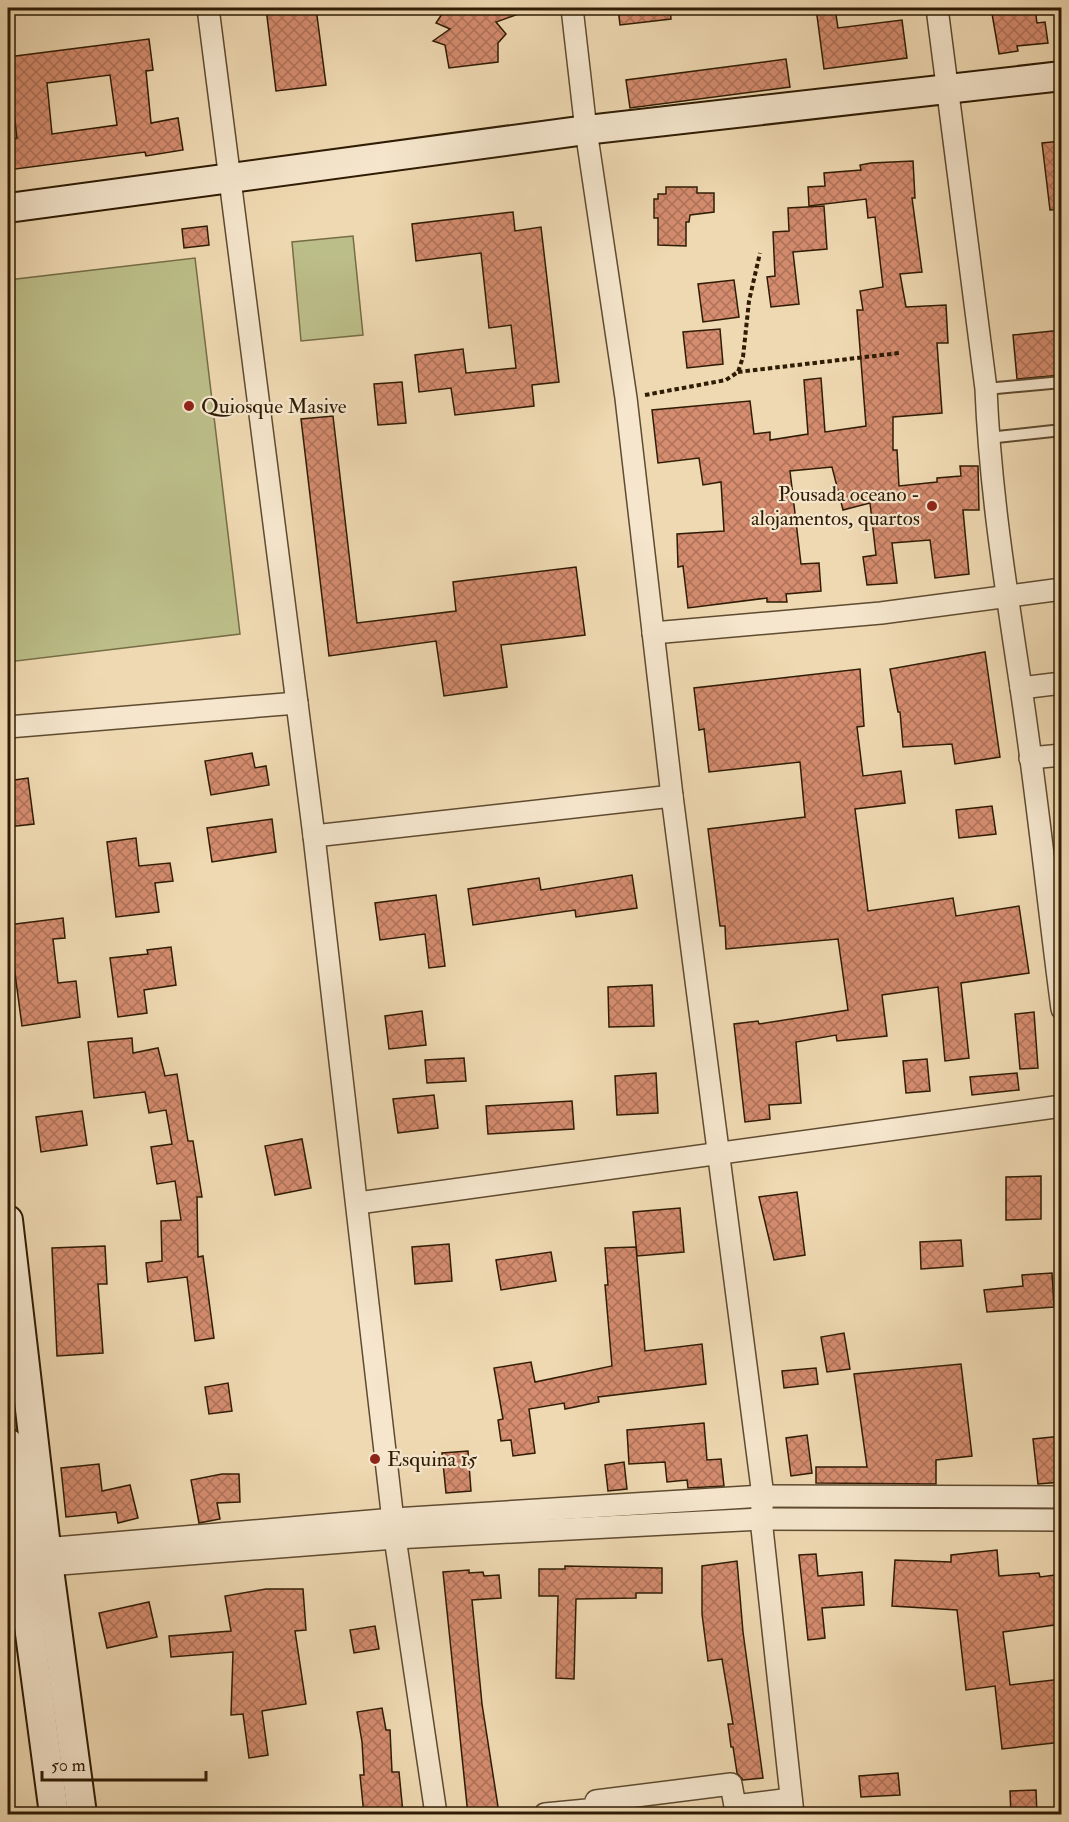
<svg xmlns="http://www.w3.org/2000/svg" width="1069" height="1822" viewBox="0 0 1069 1822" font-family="'IM FELL Double Pica',serif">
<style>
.green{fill:#bcbe89;stroke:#766d46;stroke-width:1.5}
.building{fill:url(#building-cross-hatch);stroke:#2f1c04;stroke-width:1.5;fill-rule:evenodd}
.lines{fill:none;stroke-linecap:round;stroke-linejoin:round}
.lane-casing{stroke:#5f4b30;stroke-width:14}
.street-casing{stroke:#5f4b30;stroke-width:24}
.secondary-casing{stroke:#2f1c04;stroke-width:32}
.path{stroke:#2f1c04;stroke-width:4;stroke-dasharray:4.5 3;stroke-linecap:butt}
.lane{stroke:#f5e6cd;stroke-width:10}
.street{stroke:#f5e6cd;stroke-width:21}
.secondary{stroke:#f5e6cd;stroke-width:28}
.poi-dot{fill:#8f2418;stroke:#f5e6cd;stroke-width:2}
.labels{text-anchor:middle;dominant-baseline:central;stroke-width:4.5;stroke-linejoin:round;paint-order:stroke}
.poi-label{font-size:21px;fill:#2f1c04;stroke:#f5e6cd;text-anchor:start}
</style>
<defs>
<pattern id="building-cross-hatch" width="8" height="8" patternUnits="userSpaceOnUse" patternTransform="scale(1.5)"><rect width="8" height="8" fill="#d58c6f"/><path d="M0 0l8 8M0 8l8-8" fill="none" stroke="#ad7259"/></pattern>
</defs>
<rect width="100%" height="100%" fill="#efd9b2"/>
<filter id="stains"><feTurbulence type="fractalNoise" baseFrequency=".00333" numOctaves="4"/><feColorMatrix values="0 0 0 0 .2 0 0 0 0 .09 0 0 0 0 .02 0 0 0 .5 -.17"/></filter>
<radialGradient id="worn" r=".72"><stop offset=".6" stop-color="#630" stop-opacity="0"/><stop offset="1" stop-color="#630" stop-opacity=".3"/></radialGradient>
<g class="green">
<path d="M353,236L363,335L301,341L292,242Z"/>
<path d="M195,258L240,634L8,662V280Z"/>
</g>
<g class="building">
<path d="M266,8H316L326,85L276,91Z"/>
<path d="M446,8H530V10L496,22L506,34L498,43V62L449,68L445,45L433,41L450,29L436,23Z"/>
<path d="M618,8H670L671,19L620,25Z"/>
<path d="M816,8H835L838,28L902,20L907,58L824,69Z"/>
<path d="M991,8H1035L1037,23L1045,22L1048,43L1017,46L1018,51L999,54Z"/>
<path d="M149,39L153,70L146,71L151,123L178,118L183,150L146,156L145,152L8,170V139L17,138L11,88H8V57ZM110,75L117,125L52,134L47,83Z"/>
<path d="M786,59L790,87L630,108L626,80Z"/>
<path d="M1062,141V209L1050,210L1042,143Z"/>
<path d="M913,161L915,198H912L922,272L900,274L906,307L946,305L948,343H937L942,413L893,417V450H897L899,486L937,482V478L961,476L960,466H978L979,510H963L969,574L935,578L930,540L892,543L897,583L867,585L863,557L876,555L870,503L843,510L832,467L790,471L801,564L819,563L821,591L786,594L787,602H767V598L688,608L683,566L678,567L677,534L724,531L721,482L703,485L699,458L658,463L652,410L750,401L754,434L770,432V440L808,434L804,380L821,378L825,432L866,426L857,310H863L860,291L883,287L875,217L868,218L866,199L809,206L808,187L825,186L824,173L861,170L860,165L871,163Z"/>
<path d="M666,187H697V193H714V212L690,215L689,222H686V246L658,245V218H654V199H658V194H666Z"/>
<path d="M824,206L827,249L793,252L799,304L771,307L767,277L775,276L773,232L789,231L788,208Z"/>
<path d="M513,212L515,231L541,227L559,382L532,385L534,406L455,415L451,388L419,392L415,355L463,349L466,373L516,368L511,325L489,328L481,253L416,261L412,224Z"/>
<path d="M207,226L209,245L184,248L182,229Z"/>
<path d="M734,280L739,317L703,322L698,284Z"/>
<path d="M720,329L723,364L687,368L683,332Z"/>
<path d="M1062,330V375L1017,379L1013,335Z"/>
<path d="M402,382L406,423L378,425L374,384Z"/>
<path d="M333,416L357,623L456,611L453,582L576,567L585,635L501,645L507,687L444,696L436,641L329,656L301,419Z"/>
<path d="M985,652L1000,757L955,764L952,744L903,747L900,712H898L890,669Z"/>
<path d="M860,669L864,726L857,727L863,776L901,771L905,803L855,809L868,911L953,898L956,916L1019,906L1029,973L961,983L969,1058L945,1061L938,987L882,995L887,1036L837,1041L836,1035L796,1042L801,1103L769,1105L770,1119L745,1122L734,1024L758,1021L759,1024L848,1010L838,939L726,949L725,926H720L708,829L805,817L800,762L709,772L704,729L699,730L694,688Z"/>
<path d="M252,753L255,768L266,766L269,785L211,795L205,761Z"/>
<path d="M28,778L34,824L8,827V781Z"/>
<path d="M992,806L996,834L959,838L956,810Z"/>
<path d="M272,819L276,852L212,862L207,828Z"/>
<path d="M136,838L139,866L170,863L173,881L155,883L159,912L116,917L107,842Z"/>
<path d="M632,875L637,908L576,917L575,910L473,925L468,889L539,878L541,890Z"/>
<path d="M436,895L445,966L429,968L425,934L380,940L375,903Z"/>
<path d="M63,918L65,938L53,939L58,983L76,981L80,1017L22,1026L13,959L9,960L8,925Z"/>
<path d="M171,947L176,985L144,990L147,1013L118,1017L110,958L148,954L147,950Z"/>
<path d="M652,985L654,1026L609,1027L608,987Z"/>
<path d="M422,1011L426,1045L389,1049L385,1016Z"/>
<path d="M1034,1012L1038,1068L1020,1069L1015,1014Z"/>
<path d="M132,1038L133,1053L158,1048L165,1076L177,1074L188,1141H193L202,1197H197L198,1257L203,1256L214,1338L195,1341L187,1277L148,1282L146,1263L162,1261L161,1221L181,1220L175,1181L157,1184L151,1147L172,1144L166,1110L149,1113L145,1092L94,1098L88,1042Z"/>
<path d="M464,1058L466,1081L427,1083L425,1060Z"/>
<path d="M927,1059L930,1091L906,1093L903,1061Z"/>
<path d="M656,1073L658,1113L617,1115L615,1076Z"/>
<path d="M1017,1073L1019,1090L972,1095L970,1077Z"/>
<path d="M434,1095L438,1128L398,1133L393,1099Z"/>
<path d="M572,1101L574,1129L488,1134L486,1106Z"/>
<path d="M82,1111L87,1145L41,1152L36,1117Z"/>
<path d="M302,1139L311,1188L275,1195L265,1146Z"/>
<path d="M1041,1176V1219L1006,1220V1177Z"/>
<path d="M797,1192L805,1255L774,1260L759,1197Z"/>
<path d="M680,1208L684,1252L637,1256L633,1212Z"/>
<path d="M961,1240L963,1266L921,1269L920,1242Z"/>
<path d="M449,1244L452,1281L415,1284L412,1247Z"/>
<path d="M105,1246L107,1284H98L103,1353L57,1356L52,1248Z"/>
<path d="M636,1247L645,1351L702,1344L706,1384L598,1397L599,1402L565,1409L564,1403L529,1409L535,1453L513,1456L511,1440L501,1441L498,1420L503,1419L494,1368L531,1362L535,1382L612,1366L605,1285H608L605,1248Z"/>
<path d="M551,1252L556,1281L501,1290L496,1260Z"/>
<path d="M1052,1273L1054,1307L987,1312L984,1290L1023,1286L1022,1275Z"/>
<path d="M844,1333L850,1369L827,1372L821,1337Z"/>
<path d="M961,1364L972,1456L936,1460V1484L816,1483V1467H867L854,1374Z"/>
<path d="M816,1368L818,1384L784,1388L782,1371Z"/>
<path d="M228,1383L232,1411L209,1414L205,1387Z"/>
<path d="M704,1423L707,1460L721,1459L724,1486L688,1488L687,1480L667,1482L665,1462L629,1464L627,1430Z"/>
<path d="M807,1435L812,1473L791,1476L786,1438Z"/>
<path d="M1062,1436V1482L1038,1484L1033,1439Z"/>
<path d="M468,1451L471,1491L446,1493L442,1453Z"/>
<path d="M624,1462L627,1489L608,1491L605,1465Z"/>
<path d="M99,1464L102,1491L130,1485L138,1518L118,1523L116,1512L66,1517L61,1468Z"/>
<path d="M222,1474H239L240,1502L217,1503L220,1519L199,1523L191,1480Z"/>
<path d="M997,1550L999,1576L1039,1573L1040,1577L1062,1574V1624L1003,1632L1010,1685L1062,1679V1742L1002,1749L995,1686L966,1690L957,1610L892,1606L895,1560L951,1562V1555Z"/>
<path d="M816,1554L818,1576L862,1572L864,1605L822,1608L825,1638L808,1640L799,1555Z"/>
<path d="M737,1561L743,1632L763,1778L743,1780L737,1773L733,1747H731L728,1724H733L722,1659L708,1661L702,1614V1566Z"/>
<path d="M565,1566L662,1568V1593H636V1598L576,1599L574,1679L556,1678L558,1596H539V1569H565Z"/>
<path d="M469,1570V1573L483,1572L484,1576L499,1575L501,1598L472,1600L482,1704L499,1813L481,1815H468L443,1572Z"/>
<path d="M266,1589H303L306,1630L295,1631L306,1704L262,1711L268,1755L249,1758L243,1714L231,1715L233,1652L171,1657L169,1636L231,1631L225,1596Z"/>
<path d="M149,1602L157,1637L107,1648L99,1613Z"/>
<path d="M375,1626L379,1649L354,1653L350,1630Z"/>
<path d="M382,1708L386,1730H390L392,1772H399L403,1813L364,1815L360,1775H364L362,1742L357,1712Z"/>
<path d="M898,1773L900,1795L861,1797L859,1776Z"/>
<path d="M1036,1790L1037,1815H1011L1010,1791Z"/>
</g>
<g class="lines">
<defs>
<g id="lane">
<path d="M986,389L1062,382"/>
<path d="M988,438L1062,430"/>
</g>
<g id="street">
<path d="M208,8L314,836L395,1538L436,1814"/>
<path d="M572,8L586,130L626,398L672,796L763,1496L761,1519L793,1814"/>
<path d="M937,8L986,389C990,490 1006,588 1021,688C1037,794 1048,902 1062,1009"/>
<path d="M653,633L881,613L1062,589"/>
<path d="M1021,688L1062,683"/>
<path d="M8,727L297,703"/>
<path d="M1030,758L1062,755"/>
<path d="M314,836L672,796"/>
<path d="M358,1203L1062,1106"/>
<path d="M32,1550L394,1519L763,1496L1062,1497"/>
<path d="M35,1566L395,1538L761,1519L1062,1520"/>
<path d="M545,1814L597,1809L596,1801L731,1784L735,1806L791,1799"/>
</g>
<g id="secondary">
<path d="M8,208L586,130L1062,76"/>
<path d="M8,1220L46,1547L82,1814"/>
<path d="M8,1443L21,1566L54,1814"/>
</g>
</defs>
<use href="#lane" class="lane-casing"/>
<use href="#street" class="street-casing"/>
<use href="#secondary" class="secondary-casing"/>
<g class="path">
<path d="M738,372L899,353"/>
<path d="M645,395L726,380L738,372L743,357L749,301L760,253"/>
</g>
<use href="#lane" class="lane"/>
<use href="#street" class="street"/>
<use href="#secondary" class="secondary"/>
</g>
<g class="poi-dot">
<circle cx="189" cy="406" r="6"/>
<circle cx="932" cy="506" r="6"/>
<circle cx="375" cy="1459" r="6"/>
</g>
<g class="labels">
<g class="poi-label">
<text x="201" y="406">Quiosque Masive</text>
<text x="920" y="494" text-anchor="end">Pousada oceano -<tspan x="920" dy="24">alojamentos, quartos</tspan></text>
<text x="387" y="1459">Esquina 15</text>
</g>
</g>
<rect width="1069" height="1822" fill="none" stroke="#efd9b2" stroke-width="30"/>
<rect x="9" y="9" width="1051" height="1804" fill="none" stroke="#2f1c04" stroke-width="3"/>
<rect x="15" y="15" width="1039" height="1792" fill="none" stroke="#2f1c04" stroke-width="1.5"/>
<path d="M42 1771v9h164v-9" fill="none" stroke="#2f1c04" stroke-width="3"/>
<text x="51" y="1771" font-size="18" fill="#2f1c04" stroke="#f5e6cd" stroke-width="4.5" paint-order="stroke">50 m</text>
<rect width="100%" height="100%" filter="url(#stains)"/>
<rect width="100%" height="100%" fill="url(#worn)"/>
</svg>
